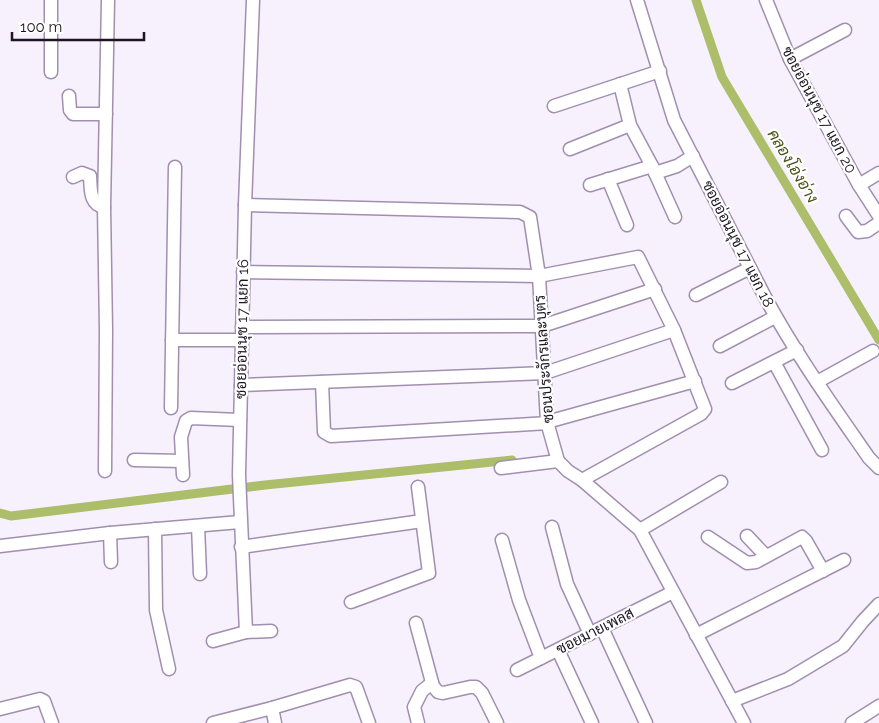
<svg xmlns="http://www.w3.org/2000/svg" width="879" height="723" viewBox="0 0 879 723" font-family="Raleway,Sarabun,sans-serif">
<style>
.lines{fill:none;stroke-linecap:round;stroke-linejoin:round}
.canal{stroke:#acbe6a;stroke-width:9}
.minor-casing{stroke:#a08fae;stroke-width:15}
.minor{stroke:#fff;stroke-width:12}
.labels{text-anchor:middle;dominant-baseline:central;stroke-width:4.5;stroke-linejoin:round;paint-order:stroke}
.street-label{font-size:15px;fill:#1d1622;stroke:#fff}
.water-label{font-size:16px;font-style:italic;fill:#485316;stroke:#fff}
</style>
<rect width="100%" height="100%" fill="#f7f0fd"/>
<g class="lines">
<g class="canal">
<path d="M696,0L722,77L879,340"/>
<path d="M0,513L11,516L265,485L512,460"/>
</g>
<defs>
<g id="minor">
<path d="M51,0V72"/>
<path d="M253,0L245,205L239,475L246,632L271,631"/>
<path d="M637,0L674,120L765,297C795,353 833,406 869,458L879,468"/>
<path d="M766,0L790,59L859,185L879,216"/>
<path d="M790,59L845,30"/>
<path d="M620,84L630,125L652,166L675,217"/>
<path d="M69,96L70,110L73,114H106"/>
<path d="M554,106L660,71"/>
<path d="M570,149L630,125"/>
<path d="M655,173L677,166L693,156"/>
<path d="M73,177L82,173L90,176C91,189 89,204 104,207"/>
<path d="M608,179L627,225"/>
<path d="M590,185L652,166"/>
<path d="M859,185L879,173"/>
<path d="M245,205L520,212L530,217L539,276L547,422L558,461L568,471L582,480L640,530L744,723"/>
<path d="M846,216L858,232L867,231L879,223"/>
<path d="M243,272L539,276L638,257L674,330L705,409L701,414L582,480"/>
<path d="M696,295L750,268"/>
<path d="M242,327L542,326L655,289"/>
<path d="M172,340H242"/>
<path d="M720,346L775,317"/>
<path d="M774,362L822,450"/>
<path d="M322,382L324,432L331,436L548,423"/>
<path d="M817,382L873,351"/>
<path d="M732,383L797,350"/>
<path d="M241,385L545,373L674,330"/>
<path d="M171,408L175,167"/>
<path d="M547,422L695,381"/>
<path d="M134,460L182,461"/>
<path d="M501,468L558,461"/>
<path d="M105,471L106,330L104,207L108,0"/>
<path d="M183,475L181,437L186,421L191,418L240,420"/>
<path d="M198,526L200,574"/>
<path d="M552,527L567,584L590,634"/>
<path d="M155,529L156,610L169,669"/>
<path d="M640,530L721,482"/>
<path d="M110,533L111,562"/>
<path d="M747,536L766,556"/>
<path d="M708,537L747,563L756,562L802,537L806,541L823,571"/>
<path d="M502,540L519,600L541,658"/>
<path d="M0,546L110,533L240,522"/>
<path d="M241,547L422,521"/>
<path d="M351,602L429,573L418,487"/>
<path d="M416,623L433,686L438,692L443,693L470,687H476L482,693L497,723"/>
<path d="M602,628L646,723"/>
<path d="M696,635L844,560"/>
<path d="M213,641L246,632"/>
<path d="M558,650L592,723"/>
<path d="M517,670L673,592"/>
<path d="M732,701L788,679L843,646L863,621L879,604"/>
<path d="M272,708L275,723"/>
<path d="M0,709L40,699L44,701L52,723"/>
<path d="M213,723L272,708L350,685L356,687L369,723"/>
<path d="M418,723L414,707L422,691L432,683"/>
<path d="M852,723L879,706"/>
</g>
</defs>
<use href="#minor" class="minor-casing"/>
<use href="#minor" class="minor"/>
</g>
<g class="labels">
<g class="street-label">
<text transform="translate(819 110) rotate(62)">ซอยอ่อนนุช 17 แยก 20</text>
<text transform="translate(738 244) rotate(63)">ซอยอ่อนนุช 17 แยก 18</text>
<text transform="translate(242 329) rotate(-89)">ซอยอ่อนนุช 17 แยก 16</text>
<text transform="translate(544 359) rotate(-94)">ซอนประจักรและบุตร</text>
<text transform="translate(595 631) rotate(-27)">ซอยมายเพลส</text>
</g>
<g class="water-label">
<text transform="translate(793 166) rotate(59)">คลองโอ่งอ่าง</text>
</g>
</g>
<path d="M12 32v8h132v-8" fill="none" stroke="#1d1622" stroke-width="2.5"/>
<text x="20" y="32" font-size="15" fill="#1d1622" stroke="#ffffff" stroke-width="4" paint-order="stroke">100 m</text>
</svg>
